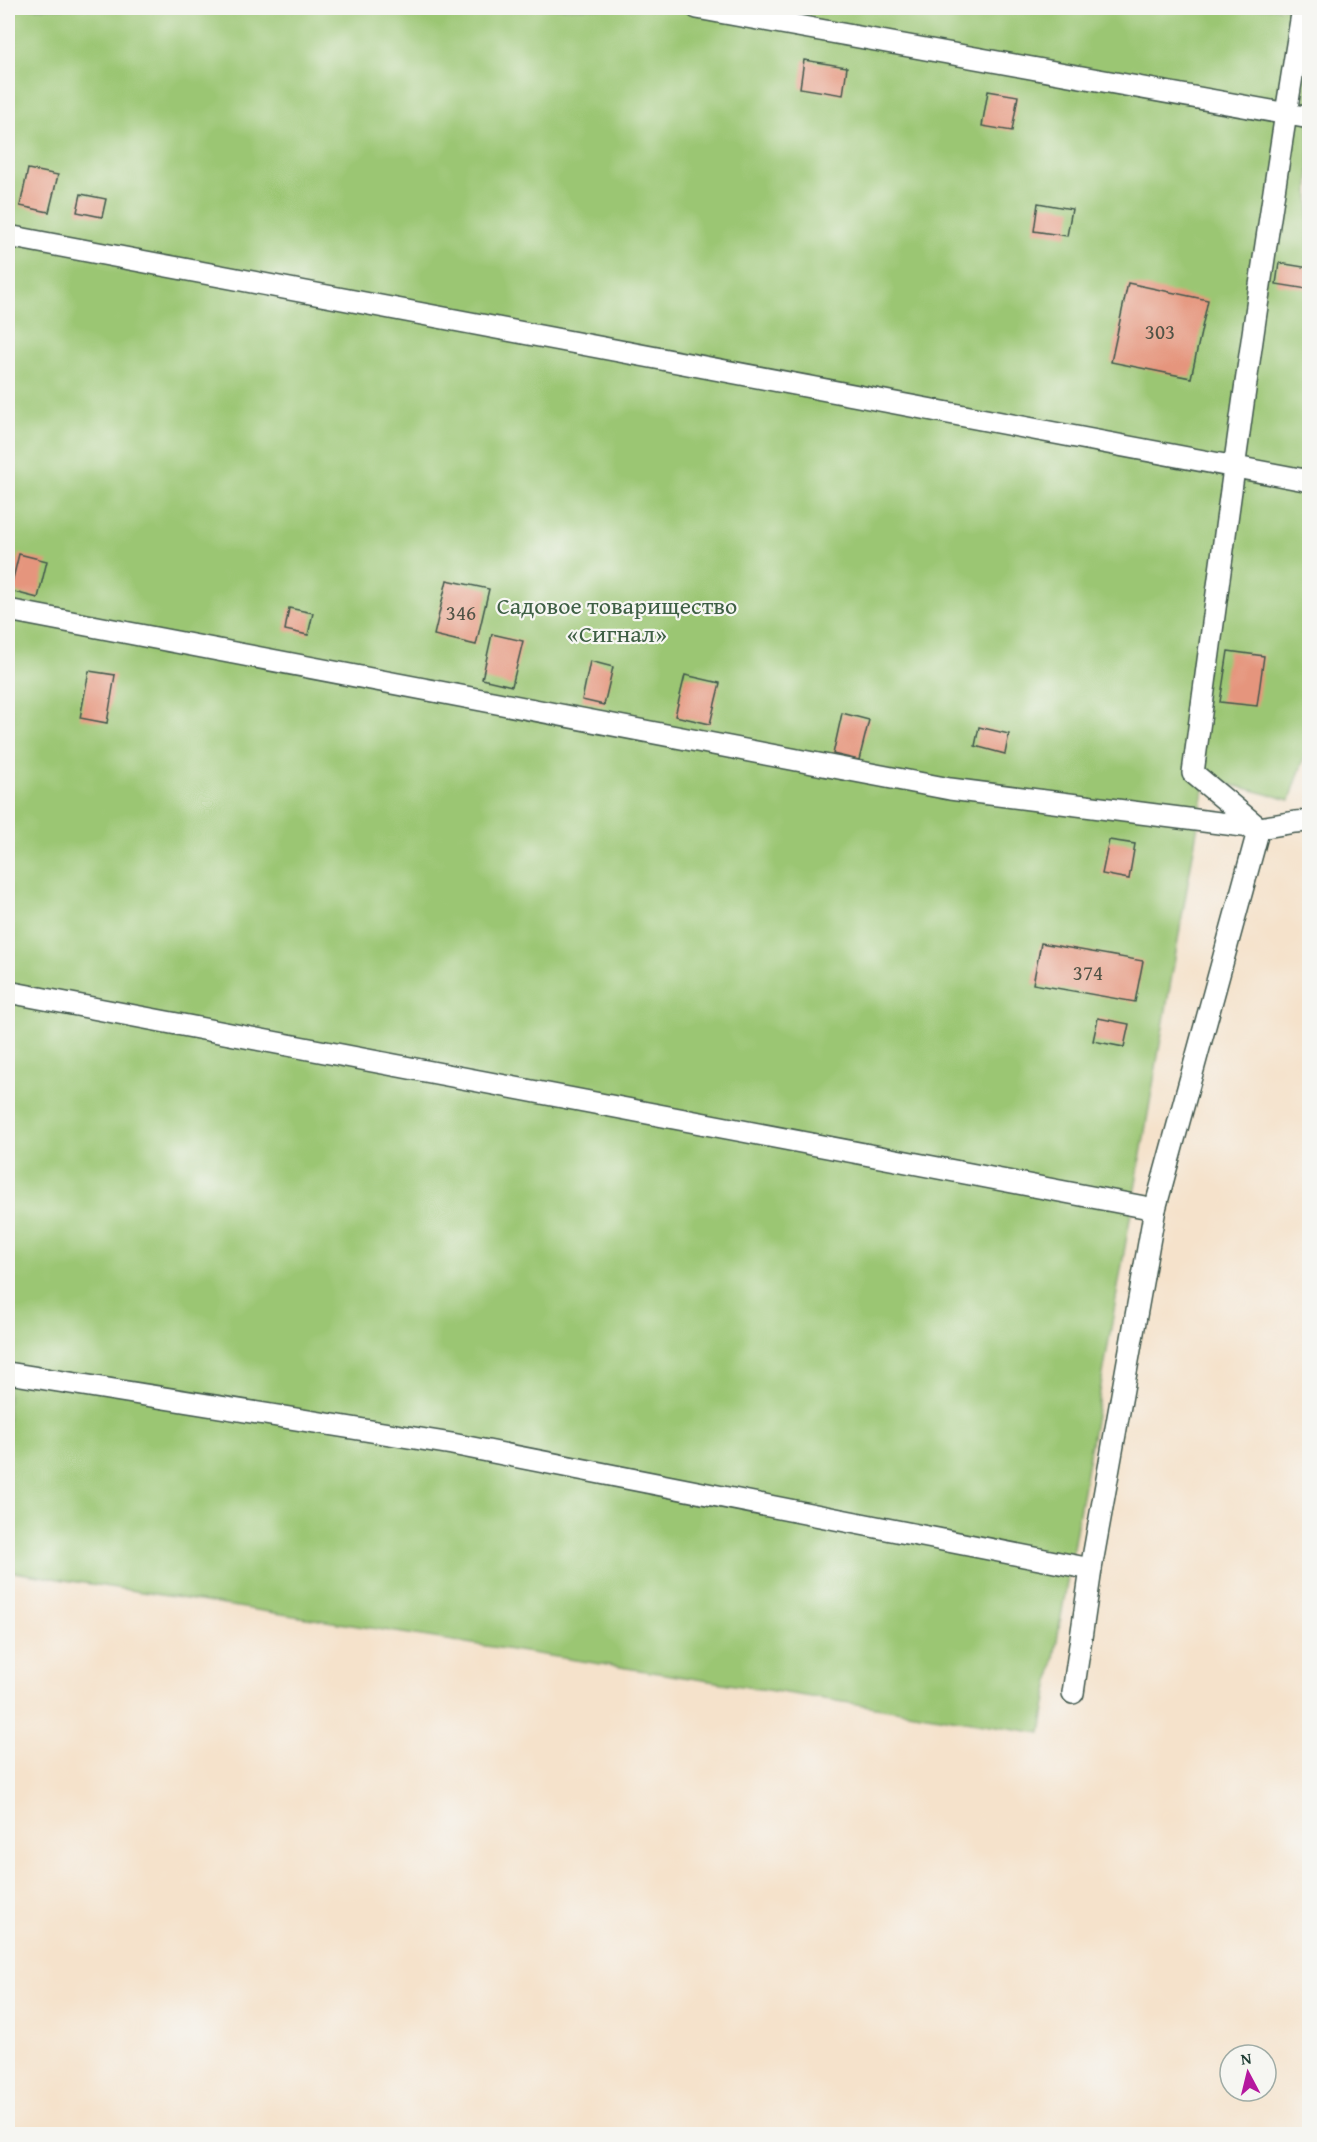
<svg xmlns="http://www.w3.org/2000/svg" width="1317" height="2142" viewBox="0 0 1317 2142" font-family="'Gentium Book Plus',serif">
<style>
.green{fill:#9bc673;stroke:#5d8254;stroke-width:1.5}
.building{fill:#e5957d}
.lines{fill:none;stroke-linecap:round;stroke-linejoin:round}
.lane-casing{stroke:#3f564b;stroke-width:24}
.lane{stroke:#fff;stroke-width:21}
.labels{text-anchor:middle;dominant-baseline:central;stroke-width:4.5;stroke-linejoin:round;paint-order:stroke}
.number-label{font-size:21px;fill:#505346}
.park-label{font-size:24px;fill:#3e5f44;stroke:#f6f6f2}
</style>
<rect width="100%" height="100%" fill="#f6f6f2"/>
<filter id="ink" filterUnits="userSpaceOnUse"><feTurbulence type="fractalNoise" baseFrequency=".0167" numOctaves="2"/><feDisplacementMap in="SourceGraphic" scale="12" xChannelSelector="R" yChannelSelector="G"/><feConvolveMatrix kernelMatrix="1 2 1 2 8 2 1 2 1" color-interpolation-filters="sRGB"/></filter>
<filter id="wash" filterUnits="userSpaceOnUse"><feTurbulence type="fractalNoise" baseFrequency=".008" numOctaves="4" result="noise"/><feDisplacementMap in="SourceGraphic" scale="24" xChannelSelector="R" yChannelSelector="G"/><feGaussianBlur stdDeviation="1.35" result="paint"/><feColorMatrix in="noise" values="0 0 0 0 0 0 0 0 0 0 0 0 0 0 0 0 0 1.4 0 .05"/><feComposite in="paint" operator="in"/></filter>
<g filter="url(#wash)">
<rect width="100%" height="100%" fill="#f5e2cb"/>
<path class="green" d="M8,8H1309V743L1290,800L1206,778L1041,1733L8,1571Z"/>
<g id="blocks">
<g class="building">
<path d="M804,60L847,67L843,95L800,88Z"/>
<path d="M988,91L1018,96L1012,131L982,126Z"/>
<path d="M28,169L58,175L49,212L20,206Z"/>
<path d="M81,194L106,199L102,217L77,212Z"/>
<path d="M1038,203L1072,209L1067,236L1034,231Z"/>
<path d="M1279,263L1310,268L1307,289L1276,284Z"/>
<path d="M1128,283L1208,300L1191,378L1111,362Z"/>
<path d="M19,554L47,561L38,598L10,591Z"/>
<path d="M447,580L489,589L476,645L434,635Z"/>
<path d="M289,608L313,613L308,635L285,630Z"/>
<path d="M492,634L523,641L512,686L482,679Z"/>
<path d="M1228,651L1264,656L1257,706L1220,702Z"/>
<path d="M590,661L613,667L604,705L582,700Z"/>
<path d="M89,671L115,675L107,723L80,718Z"/>
<path d="M685,675L720,683L710,724L675,716Z"/>
<path d="M842,713L869,720L859,760L833,754Z"/>
<path d="M979,727L1009,734L1005,754L975,746Z"/>
<path d="M1109,840L1135,844L1129,879L1102,874Z"/>
<path d="M1041,943L1143,961L1135,1002L1033,984Z"/>
<path d="M1098,1018L1129,1024L1124,1047L1093,1041Z"/>
</g>
</g>
</g>
<g filter="url(#ink)">
<use href="#blocks" fill-opacity="0" stroke="#3f564b" stroke-width="1.5"/>
<g class="lines">
<defs>
<g id="lane">
<path d="M697,8L1310,118"/>
<path d="M8,236L1310,481"/>
<path d="M8,610L950,789L1259,828L1295,822L1310,821"/>
<path d="M1259,828L1193,773C1227,517 1261,262 1303,8"/>
<path d="M8,992L1155,1209"/>
<path d="M8,1373L452,1444L1091,1569"/>
<path d="M1073,1693L1091,1569L1155,1209L1259,828"/>
</g>
</defs>
<use href="#lane" class="lane-casing"/>
<use href="#lane" class="lane"/>
</g>
</g>
<g class="labels">
<g class="number-label">
<text x="1160" y="331">303</text>
<text x="461" y="612">346</text>
<text x="1088" y="972">374</text>
</g>
<g class="park-label">
<text x="617" y="605">Садовое товарищество<tspan x="617" dy="28">«Сигнал»</tspan></text>
</g>
</g>
<rect width="1317" height="2142" fill="none" stroke="#f6f6f2" stroke-width="30"/>
<g transform="translate(1248 2073) rotate(353)"><circle r="28" fill="#f6f6f2" stroke="#a0aca6" stroke-width="1.5"/>
<path d="M0-4.5L10 22L0 15L-10 22Z" fill="#b5179e"/>
<text y="-9" font-size="16" font-weight="bold" text-anchor="middle" fill="#1f3d34">N</text>
</g>
</svg>
